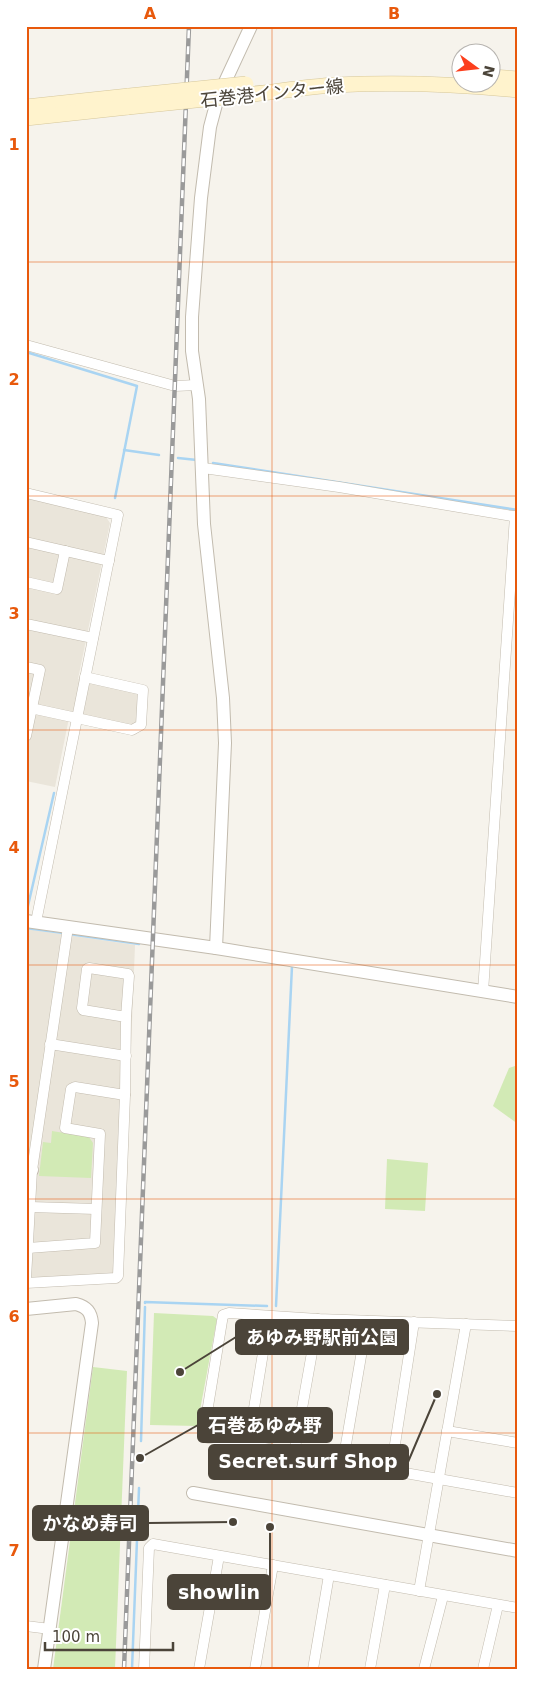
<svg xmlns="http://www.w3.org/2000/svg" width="544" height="1695" viewBox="0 0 544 1695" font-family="'DejaVu Sans','Noto Sans JP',sans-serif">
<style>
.residential{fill:#eae5da}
.green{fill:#d2eab5}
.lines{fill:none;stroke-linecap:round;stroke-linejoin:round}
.stream{stroke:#a9d4f2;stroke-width:2.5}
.minor-casing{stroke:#c2bbae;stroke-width:11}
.tertiary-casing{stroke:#c2bbae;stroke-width:14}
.secondary-casing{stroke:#d6c79b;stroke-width:16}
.minor{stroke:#fff;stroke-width:10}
.tertiary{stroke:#fff;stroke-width:12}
.secondary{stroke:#fff3cd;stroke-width:15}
.rail-casing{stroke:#9a9a9a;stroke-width:4.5}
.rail{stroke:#fff;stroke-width:2.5;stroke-dasharray:8;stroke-linecap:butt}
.secondary-bridge-casing{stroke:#d6c79b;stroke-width:16;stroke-linecap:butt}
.secondary-bridge{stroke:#fff3cd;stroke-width:15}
.grid{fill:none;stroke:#e8590c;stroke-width:1;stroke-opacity:0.55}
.labels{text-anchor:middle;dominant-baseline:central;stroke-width:4;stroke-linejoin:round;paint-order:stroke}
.street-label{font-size:18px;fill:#4b4439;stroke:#fff}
.leader{fill:none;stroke:#4b4439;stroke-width:2}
.callout-dot{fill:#4b4439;stroke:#fff;stroke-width:2}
.callout{fill:#4b4439;stroke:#4b4439;stroke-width:2}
.callout-label{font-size:19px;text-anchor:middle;font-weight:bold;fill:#fff}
.neatline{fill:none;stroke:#e8590c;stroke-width:2}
.grid-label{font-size:16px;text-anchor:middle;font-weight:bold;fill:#e8590c}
</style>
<rect width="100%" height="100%" fill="#f6f3ec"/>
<g class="residential">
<path d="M26,497L106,517L110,523L78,679L134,692L139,696L138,722L132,727L70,713L55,787L26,781Z"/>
<path d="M26,929L135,945L122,1279L118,1283L26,1288Z"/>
</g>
<g class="green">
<path d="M518,1065V1124L493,1106L509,1068Z"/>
<path d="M52,1131L89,1137L93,1143L91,1178L39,1176L43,1142L51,1143Z"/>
<path d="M387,1159L428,1163L425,1211L385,1209Z"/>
<path d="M154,1313L213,1316L217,1319L197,1426L150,1425Z"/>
<path d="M93,1367L127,1371L115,1669H53Z"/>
</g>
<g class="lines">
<g class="stream">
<path d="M26,352L137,386L115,498"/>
<path d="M124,450L159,455"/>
<path d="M178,458L197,460"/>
<path d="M213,463L518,510"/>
<path d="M27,910L54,793"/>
<path d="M26,928L63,933"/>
<path d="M69,934L139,944"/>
<path d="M145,1303V1302L267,1306"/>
<path d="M276,1306L292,966"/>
<path d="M141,1441L145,1307"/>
<path d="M132,1669L139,1488"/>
</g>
<defs>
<g id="minor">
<path d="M26,345L175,386L197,385"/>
<path d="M203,468L339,487L518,517"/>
<path d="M26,493L118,515L36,922"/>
<path d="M26,542L109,561"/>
<path d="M26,582L57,589L65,551"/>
<path d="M26,624L93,638"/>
<path d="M26,667L40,670L26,736"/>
<path d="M26,707L132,730L141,725L143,690L85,677"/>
<path d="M483,992L515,516"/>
<path d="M50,1044L126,1056"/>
<path d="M30,1207L96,1209"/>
<path d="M28,1248L95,1243L100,1134L65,1128L71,1089L75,1087L125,1095"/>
<path d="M26,1278L32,1170L68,927"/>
<path d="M26,1283L116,1278L118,1276L125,1095L126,1017L129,976L128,974L89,968L87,969L82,1008L83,1010L126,1017"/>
<path d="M518,1326L318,1319L229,1313L223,1315L203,1437L518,1493"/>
<path d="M447,1431L518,1443"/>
<path d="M248,1445L269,1316"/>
<path d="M294,1453L318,1319"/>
<path d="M343,1462L367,1321"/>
<path d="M391,1470L414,1322"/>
<path d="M419,1591L466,1324"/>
<path d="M26,1626L50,1629"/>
<path d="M144,1669L149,1548L153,1544L518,1608"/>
<path d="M199,1669L219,1556"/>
<path d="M255,1669L273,1565"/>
<path d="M313,1669L329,1575"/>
<path d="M370,1669L385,1585"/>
<path d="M424,1669L443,1596"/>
<path d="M483,1669L498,1605"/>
</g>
<g id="tertiary">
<path d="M26,921L216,948L518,997"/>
<path d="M216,948L225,743L223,698L204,524L199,399L192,351V317L201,198L210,127L218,97L251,26"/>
<path d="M26,1169L32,1170"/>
<path d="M26,1309L76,1304C87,1307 91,1312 92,1323L44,1669"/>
<path d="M193,1493L518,1551"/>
</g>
<g id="secondary">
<path d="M492,77L518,79"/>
<path d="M244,95C274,92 305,87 335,85C396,82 457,84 518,90"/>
<path d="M26,107L129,96"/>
<path d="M26,118L128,107"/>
</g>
</defs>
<use href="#minor" class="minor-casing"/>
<use href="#tertiary" class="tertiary-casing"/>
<use href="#secondary" class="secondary-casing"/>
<use href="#minor" class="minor"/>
<use href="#tertiary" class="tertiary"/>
<use href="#secondary" class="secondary"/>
<defs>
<path id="rail" d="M124,1669L189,26"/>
</defs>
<use href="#rail" class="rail-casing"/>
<use href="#rail" class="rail"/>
<defs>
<g id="secondary-bridge">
<path d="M129,96L246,84"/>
<path d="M128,107L244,95"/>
</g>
</defs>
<use href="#secondary-bridge" class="secondary-bridge-casing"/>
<use href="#secondary-bridge" class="secondary-bridge"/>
</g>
<path class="grid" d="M272,26V1669M26,262H518M26,496H518M26,730H518M26,965H518M26,1199H518M26,1433H518"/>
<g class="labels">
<g class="street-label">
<text transform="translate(272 93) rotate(-6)">石巻港インター線</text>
</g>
</g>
<path class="leader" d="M180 1372L236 1337M140 1458L198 1425M437 1394L408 1462M233 1522L148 1523M270 1527L270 1592"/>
<g class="callout-dot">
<circle cx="180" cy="1372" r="5"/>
<circle cx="140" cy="1458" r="5"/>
<circle cx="437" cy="1394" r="5"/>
<circle cx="233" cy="1522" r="5"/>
<circle cx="270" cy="1527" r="5"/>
</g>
<g class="callout">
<rect x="236" y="1320" width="172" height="34" rx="5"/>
<rect x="198" y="1408" width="134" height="34" rx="5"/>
<rect x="209" y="1445" width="199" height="34" rx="5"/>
<rect x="33" y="1506" width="115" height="34" rx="5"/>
<rect x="168" y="1575" width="102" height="34" rx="5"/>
</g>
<g class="callout-label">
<text x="322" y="1344">あゆみ野駅前公園</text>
<text x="265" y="1432">石巻あゆみ野</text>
<text x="308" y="1468">Secret.surf Shop</text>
<text x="90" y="1530">かなめ寿司</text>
<text x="219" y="1599">showlin</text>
</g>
<rect width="544" height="1695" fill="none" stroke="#ffffff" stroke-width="55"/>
<g transform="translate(476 68) rotate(105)"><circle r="24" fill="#ffffff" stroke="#b7b4b0"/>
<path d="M0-4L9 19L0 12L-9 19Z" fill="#fc3f1d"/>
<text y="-8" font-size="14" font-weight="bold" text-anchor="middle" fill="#4b4439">N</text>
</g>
<path d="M45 1642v8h128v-8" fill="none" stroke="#4b4439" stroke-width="2.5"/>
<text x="52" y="1642" font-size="15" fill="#4b4439" stroke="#ffffff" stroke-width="4" paint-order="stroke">100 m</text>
<rect x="28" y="28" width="488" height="1640" class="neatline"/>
<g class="grid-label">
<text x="150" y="19">A</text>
<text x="394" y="19">B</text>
<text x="14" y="150">1</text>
<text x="14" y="385">2</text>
<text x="14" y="619">3</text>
<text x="14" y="853">4</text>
<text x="14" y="1087">5</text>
<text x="14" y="1322">6</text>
<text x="14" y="1556">7</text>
</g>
</svg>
